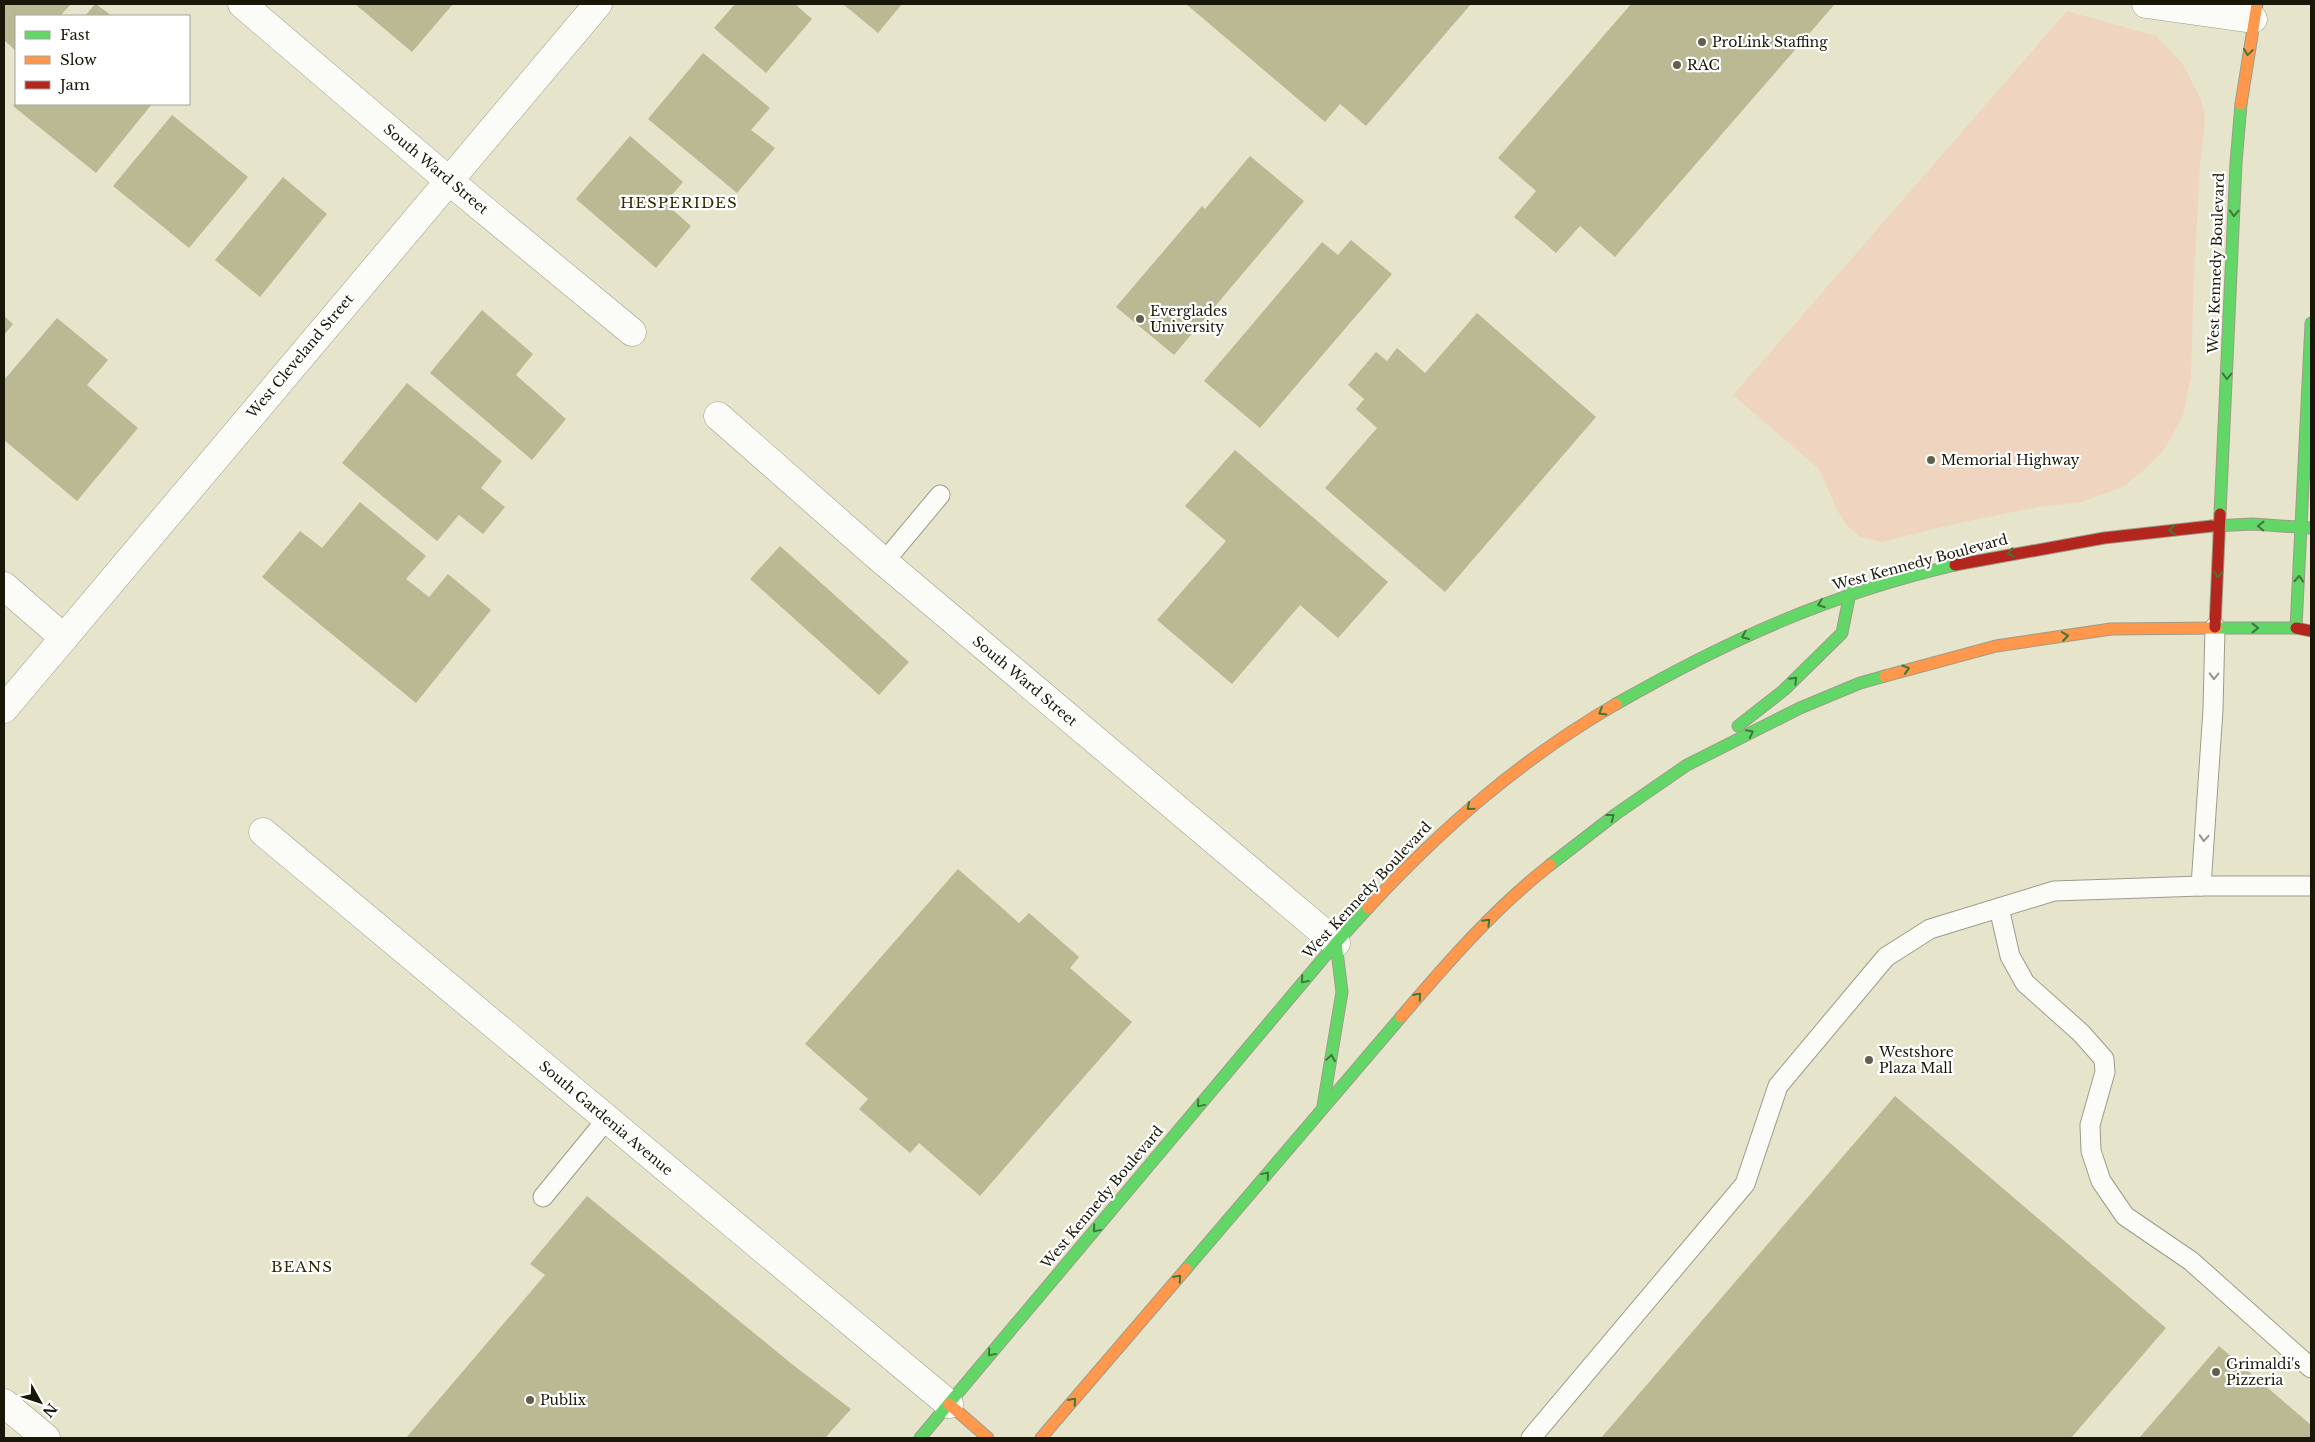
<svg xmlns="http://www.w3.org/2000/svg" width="2315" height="1442" viewBox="0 0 2315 1442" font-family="'Libre Baskerville',serif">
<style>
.green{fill:#efd5bf}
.building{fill:#bbb894}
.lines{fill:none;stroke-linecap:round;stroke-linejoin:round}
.lane-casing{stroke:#9d9c89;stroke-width:21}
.street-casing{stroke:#9d9c89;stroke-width:29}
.fast-casing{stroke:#9d9c89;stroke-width:13}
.slow-casing{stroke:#9d9c89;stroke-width:13}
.jam-casing{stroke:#9d9c89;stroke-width:13}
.lane{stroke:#fbfbf7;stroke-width:19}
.street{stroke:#fbfbf7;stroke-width:28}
.fast{stroke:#63d668;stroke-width:11}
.slow{stroke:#ff974d;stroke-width:11}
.jam{stroke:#b3261e;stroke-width:11}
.oneway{stroke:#3e7738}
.oneway2{stroke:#95958b}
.poi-dot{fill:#61604d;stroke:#fff;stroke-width:2}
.labels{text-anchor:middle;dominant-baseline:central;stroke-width:4.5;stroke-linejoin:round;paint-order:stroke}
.poi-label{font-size:14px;fill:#191808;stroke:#fff;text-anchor:start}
.street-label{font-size:14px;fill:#191808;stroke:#fff}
.neighbourhood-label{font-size:15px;letter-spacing:1px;fill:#2e2a02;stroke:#fff}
</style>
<rect width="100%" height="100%" fill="#e6e5cc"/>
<path class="green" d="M2067,11L2156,36L2182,63L2201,99L2204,112L2205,124L2200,164L2194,275L2191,377L2183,416L2164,450L2143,471L2121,488L2081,502L2038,507L1959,523L1881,542L1860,537L1848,527L1837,510L1819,469L1733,395Z"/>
<g class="building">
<path d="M4,4H71L60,16H16V51L4,40Z"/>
<path d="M95,4H96L112,16H85Z"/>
<path d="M355,4H453L412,52Z"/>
<path d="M735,4H795L812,19L766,73L714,28Z"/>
<path d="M843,4H902L878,33Z"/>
<path d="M1186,4H1471L1366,126L1340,104L1325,122Z"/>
<path d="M1631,4H1835L1615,257L1580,226L1556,253L1514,217L1536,191L1498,158Z"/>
<path d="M703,53L770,108L751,130L775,148L737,193L648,119Z"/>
<path d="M16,102V104H152L96,173L13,106Z"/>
<path d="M172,115L248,177L189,248L113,186Z"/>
<path d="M630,136L683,182L665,203L691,226L656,268L576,199Z"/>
<path d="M1250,156L1304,201L1174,355L1116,307L1202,206L1205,209Z"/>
<path d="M283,177L327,214L260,297L215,260Z"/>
<path d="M1351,240L1392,274L1260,428L1204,381L1322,242L1338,255Z"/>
<path d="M482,310L533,354L516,375L566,419L532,460L430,373Z"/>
<path d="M1477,313L1596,417L1445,592L1325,488L1377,428L1356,409L1364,399L1348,385L1376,352L1387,361L1397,348L1425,373Z"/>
<path d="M4,316L13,324L4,335Z"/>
<path d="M57,318L108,360L87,385L138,428L77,501L4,440V380Z"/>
<path d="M407,383L502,461L481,488L505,507L483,534L459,515L437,541L342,463Z"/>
<path d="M1235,450L1388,582L1338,638L1300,605L1232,684L1157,620L1226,541L1185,506Z"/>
<path d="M360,502L426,556L406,579L429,597L448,574L491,610L416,703L262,577L300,531L322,548Z"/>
<path d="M780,546L909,662L879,695L750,579Z"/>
<path d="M958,869L1019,923L1029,913L1079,957L1070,968L1132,1022L980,1196L919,1143L910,1153L859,1109L868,1099L805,1044Z"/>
<path d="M1895,1096L2166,1328L2071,1438H1601Z"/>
<path d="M587,1196L793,1365L851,1409L825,1438H406L545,1275L530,1264Z"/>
<path d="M2219,1346L2311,1425V1438H2139Z"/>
</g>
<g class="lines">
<defs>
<g id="lane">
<path d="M884,562L940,495"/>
<path d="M2201,886L2213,710L2215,627"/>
<path d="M1999,908L2010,956L2025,983L2081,1033L2104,1059L2105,1072L2090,1125L2091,1151L2101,1181L2125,1216L2191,1261L2311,1368"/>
<path d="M543,1197L607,1119"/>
<path d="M1531,1438L1745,1184L1778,1086L1886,957L1930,929L2054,891L2201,886H2311"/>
</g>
<g id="street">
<path d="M242,4L448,180L632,332"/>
<path d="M2146,4L2253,19"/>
<path d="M718,416L876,555L1336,943"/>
<path d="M4,586L64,638"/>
<path d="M4,709L598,4"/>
<path d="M263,832L949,1404"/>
<path d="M4,1403L46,1438"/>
</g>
<g id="fast">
<path d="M2220,514L2236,163L2241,104"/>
<path d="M2212,526L2253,524L2311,528"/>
<path d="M2216,628H2296L2311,323"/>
<path d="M1616,704C1728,640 1830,594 1955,565"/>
<path d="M1738,726L1784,690L1842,633L1850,593"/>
<path d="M1550,865L1616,814L1687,765L1800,708L1860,683L1885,676"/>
<path d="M1323,1106L1342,992L1336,943"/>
<path d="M1186,1269L1401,1017"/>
<path d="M920,1438L1336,943L1368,908"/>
</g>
<g id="slow">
<path d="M2241,104L2257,4"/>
<path d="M1885,676L1996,646L2111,629L2216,628"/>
<path d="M1368,908C1443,827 1520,760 1616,704"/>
<path d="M1401,1017C1447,963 1494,909 1550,865"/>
<path d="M949,1404L988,1438"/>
<path d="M1041,1438L1186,1269"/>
</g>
<g id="jam">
<path d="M1955,565L2104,538L2212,526"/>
<path d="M2215,627L2220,514"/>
<path d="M2296,628L2311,631"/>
</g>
</defs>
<use href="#lane" class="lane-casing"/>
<use href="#street" class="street-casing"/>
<use href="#fast" class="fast-casing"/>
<use href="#slow" class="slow-casing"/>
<use href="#jam" class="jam-casing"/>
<use href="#lane" class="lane"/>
<use href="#street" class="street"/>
<use href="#fast" class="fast"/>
<use href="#slow" class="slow"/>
<use href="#jam" class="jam"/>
</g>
<defs><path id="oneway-chevron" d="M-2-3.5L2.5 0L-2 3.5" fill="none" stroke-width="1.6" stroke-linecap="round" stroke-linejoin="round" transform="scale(1.25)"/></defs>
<g class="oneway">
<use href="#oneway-chevron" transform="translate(2248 52) rotate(98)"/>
<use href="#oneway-chevron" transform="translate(2234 213) rotate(92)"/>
<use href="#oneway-chevron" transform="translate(2227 376) rotate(92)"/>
<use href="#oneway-chevron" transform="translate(2261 526) rotate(-179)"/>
<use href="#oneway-chevron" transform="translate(2172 530) rotate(175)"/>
<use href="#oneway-chevron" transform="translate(2011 553) rotate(168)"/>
<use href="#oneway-chevron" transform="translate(2218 574) rotate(93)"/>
<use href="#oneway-chevron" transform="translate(2299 579) rotate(-87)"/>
<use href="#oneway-chevron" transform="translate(1821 604) rotate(160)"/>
<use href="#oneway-chevron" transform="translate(2255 628)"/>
<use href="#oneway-chevron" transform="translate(1745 636) rotate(156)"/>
<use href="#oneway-chevron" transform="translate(2065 636) rotate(-8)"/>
<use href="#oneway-chevron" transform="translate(1906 669) rotate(-17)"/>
<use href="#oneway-chevron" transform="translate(1794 680) rotate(-45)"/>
<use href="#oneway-chevron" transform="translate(1602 712) rotate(150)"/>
<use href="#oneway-chevron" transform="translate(1750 733) rotate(-27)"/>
<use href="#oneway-chevron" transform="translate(1470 807) rotate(140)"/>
<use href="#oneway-chevron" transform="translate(1611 817) rotate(-37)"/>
<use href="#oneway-chevron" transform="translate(1487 922) rotate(-45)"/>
<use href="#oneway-chevron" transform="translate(1304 980) rotate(130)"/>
<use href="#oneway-chevron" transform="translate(1418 996) rotate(-49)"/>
<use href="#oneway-chevron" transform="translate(1331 1058) rotate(-81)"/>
<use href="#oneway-chevron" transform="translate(1200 1104) rotate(130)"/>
<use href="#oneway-chevron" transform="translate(1266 1175) rotate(-50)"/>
<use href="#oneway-chevron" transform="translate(1096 1229) rotate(130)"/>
<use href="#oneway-chevron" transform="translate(1178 1278) rotate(-49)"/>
<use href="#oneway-chevron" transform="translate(991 1353) rotate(130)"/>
<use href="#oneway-chevron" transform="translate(1073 1401) rotate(-49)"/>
</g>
<g class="oneway2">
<use href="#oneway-chevron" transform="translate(2214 676) rotate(91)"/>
<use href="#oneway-chevron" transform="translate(2204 838) rotate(94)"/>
</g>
<g class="poi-dot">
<circle cx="1702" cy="42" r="5"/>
<circle cx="1677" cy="65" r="5"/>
<circle cx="1140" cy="319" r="5"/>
<circle cx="1931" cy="460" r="5"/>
<circle cx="1869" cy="1060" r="5"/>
<circle cx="2216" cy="1372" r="5"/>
<circle cx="530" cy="1400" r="5"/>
</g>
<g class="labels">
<g class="poi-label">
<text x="1712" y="42">ProLink Staffing</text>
<text x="1687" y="65">RAC</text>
<text x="1150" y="311">Everglades<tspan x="1150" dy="16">University</tspan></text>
<text x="1941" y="460">Memorial Highway</text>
<text x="1879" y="1052">Westshore<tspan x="1879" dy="16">Plaza Mall</tspan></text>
<text x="2226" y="1364">Grimaldi's<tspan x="2226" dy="16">Pizzeria</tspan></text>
<text x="540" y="1400">Publix</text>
</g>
<g class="street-label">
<text transform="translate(436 169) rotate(40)">South Ward Street</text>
<text transform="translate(2216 263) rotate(-88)">West Kennedy Boulevard</text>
<text transform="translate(300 356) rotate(-50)">West Cleveland Street</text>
<text transform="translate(1920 562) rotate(-15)">West Kennedy Boulevard</text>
<text transform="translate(1025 681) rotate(40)">South Ward Street</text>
<text transform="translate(1367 890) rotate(-47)">West Kennedy Boulevard</text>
<text transform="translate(606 1118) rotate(40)">South Gardenia Avenue</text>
<text transform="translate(1102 1197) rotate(-50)">West Kennedy Boulevard</text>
</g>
<g class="neighbourhood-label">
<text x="679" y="202">HESPERIDES</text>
<text x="302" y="1266">BEANS</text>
</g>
</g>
<rect width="2315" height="1442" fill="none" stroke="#191808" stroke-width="10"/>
<rect x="15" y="15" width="175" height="90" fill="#ffffff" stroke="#a3a39c"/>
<rect x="25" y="31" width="25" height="8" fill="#63d668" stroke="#a3a39c"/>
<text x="60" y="40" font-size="15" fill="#191808">Fast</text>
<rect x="25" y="56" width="25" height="8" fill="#ff974d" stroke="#a3a39c"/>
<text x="60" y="65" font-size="15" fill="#191808">Slow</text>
<rect x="25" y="81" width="25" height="8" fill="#b3261e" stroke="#a3a39c"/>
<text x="60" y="90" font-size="15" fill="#191808">Jam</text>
<g transform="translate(40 1402) rotate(130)" stroke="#ffffff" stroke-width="4" paint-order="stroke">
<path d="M0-4L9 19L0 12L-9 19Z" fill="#191808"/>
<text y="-8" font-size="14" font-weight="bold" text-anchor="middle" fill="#191808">N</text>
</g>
</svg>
